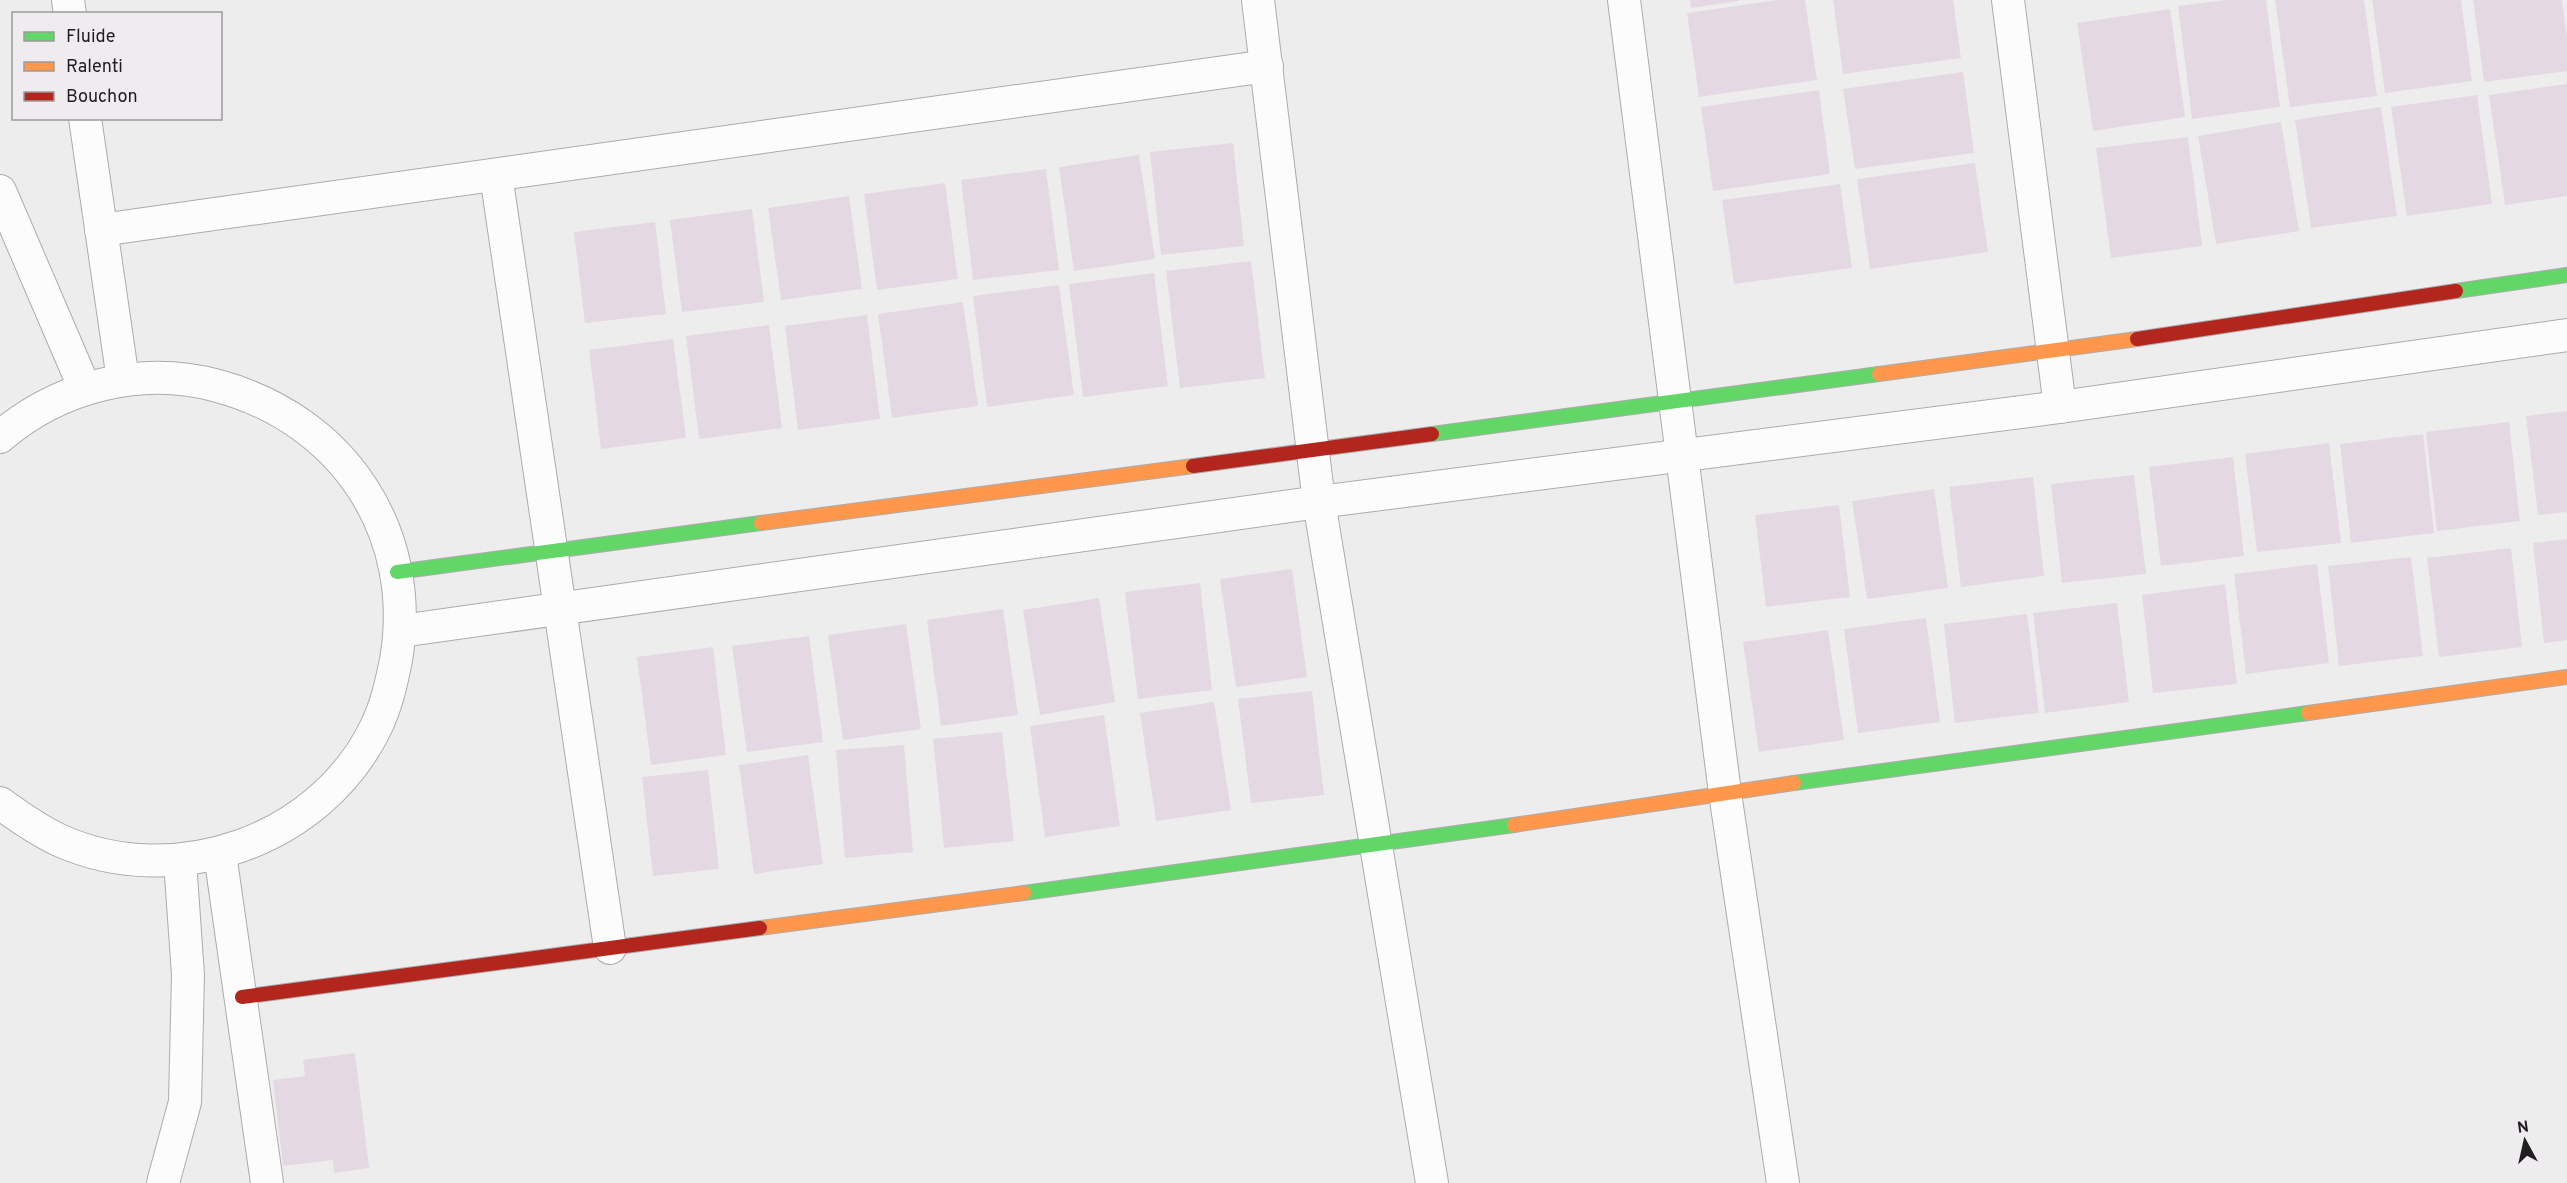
<svg xmlns="http://www.w3.org/2000/svg" width="2567" height="1183" viewBox="0 0 2567 1183" font-family="Overpass,sans-serif">
<style>
.building{fill:#e4d9e3}
.lines{fill:none;stroke-linecap:round;stroke-linejoin:round}
.street-casing{stroke:#adacad;stroke-width:34}
.fast-casing{stroke:#adacad;stroke-width:16}
.slow-casing{stroke:#adacad;stroke-width:16}
.jam-casing{stroke:#adacad;stroke-width:16}
.street{stroke:#fcfcfc;stroke-width:32}
.fast{stroke:#63d668;stroke-width:14}
.slow{stroke:#ff974d;stroke-width:14}
.jam{stroke:#b3261e;stroke-width:14}
</style>
<rect width="100%" height="100%" fill="#eeedee"/>
<g class="building">
<path d="M1690,0H1739V1L1691,8Z"/>
<path d="M1777,0H1805L1817,80L1699,97L1687,13Z"/>
<path d="M1833,0H1953L1961,58L1843,74Z"/>
<path d="M2225,0H2266L2280,107L2192,119L2178,6Z"/>
<path d="M2275,0H2364L2377,96L2290,107Z"/>
<path d="M2372,0H2461L2472,81L2385,93Z"/>
<path d="M2473,0H2562L2567,39V71L2484,82Z"/>
<path d="M2170,9L2185,117L2093,131L2077,23Z"/>
<path d="M1963,72L1974,153L1855,169L1843,89Z"/>
<path d="M2567,84V196L2505,205L2489,95Z"/>
<path d="M1819,90L1830,174L1713,191L1701,107Z"/>
<path d="M2477,95L2492,204L2407,216L2391,107Z"/>
<path d="M2381,107L2397,216L2311,228L2295,120Z"/>
<path d="M2281,122L2299,231L2216,244L2198,136Z"/>
<path d="M2188,137L2202,246L2111,258L2096,148Z"/>
<path d="M1233,143L1244,246L1161,255L1150,152Z"/>
<path d="M1139,155L1155,259L1074,271L1059,167Z"/>
<path d="M1975,163L1988,252L1870,269L1857,179Z"/>
<path d="M1046,169L1059,270L973,280L961,180Z"/>
<path d="M945,183L958,279L877,290L864,194Z"/>
<path d="M1840,184L1852,268L1734,284L1722,200Z"/>
<path d="M849,196L862,289L781,300L768,208Z"/>
<path d="M752,209L764,302L682,312L670,220Z"/>
<path d="M655,222L666,314L585,323L574,232Z"/>
<path d="M1251,261L1265,378L1180,388L1166,271Z"/>
<path d="M1154,273L1168,386L1083,397L1069,284Z"/>
<path d="M1059,285L1074,395L987,407L973,296Z"/>
<path d="M963,302L978,406L892,418L878,314Z"/>
<path d="M867,315L880,419L798,430L785,326Z"/>
<path d="M769,325L782,428L699,439L686,336Z"/>
<path d="M673,339L686,438L601,449L589,350Z"/>
<path d="M2567,411V512L2538,515L2526,416Z"/>
<path d="M2509,422L2520,521L2437,531L2426,432Z"/>
<path d="M2423,434L2434,533L2351,543L2340,444Z"/>
<path d="M2329,443L2341,543L2257,552L2245,454Z"/>
<path d="M2233,457L2244,556L2161,566L2149,467Z"/>
<path d="M2134,475L2146,574L2062,583L2051,484Z"/>
<path d="M2033,477L2044,576L1961,587L1949,487Z"/>
<path d="M1934,489L1948,588L1867,599L1852,501Z"/>
<path d="M1839,505L1850,597L1766,607L1755,515Z"/>
<path d="M2567,539V640L2544,643L2533,543Z"/>
<path d="M2511,548L2522,647L2439,657L2427,558Z"/>
<path d="M2411,557L2423,656L2339,666L2328,566Z"/>
<path d="M2317,564L2329,663L2246,674L2234,574Z"/>
<path d="M1292,569L1307,677L1236,687L1220,579Z"/>
<path d="M1200,583L1212,690L1138,699L1125,592Z"/>
<path d="M2225,584L2237,684L2153,693L2142,595Z"/>
<path d="M1099,598L1115,702L1040,715L1023,610Z"/>
<path d="M2117,603L2129,702L2045,713L2033,613Z"/>
<path d="M1003,609L1018,715L941,726L927,620Z"/>
<path d="M2027,614L2039,713L1955,723L1944,624Z"/>
<path d="M1926,618L1940,722L1858,733L1844,629Z"/>
<path d="M906,624L921,729L843,740L828,635Z"/>
<path d="M1828,630L1844,740L1759,752L1743,642Z"/>
<path d="M809,636L823,742L747,752L732,646Z"/>
<path d="M713,647L726,755L651,765L637,657Z"/>
<path d="M1312,691L1324,795L1251,803L1238,699Z"/>
<path d="M1214,702L1231,810L1156,821L1140,713Z"/>
<path d="M1104,715L1120,826L1045,837L1030,726Z"/>
<path d="M1002,732L1014,841L944,848L933,739Z"/>
<path d="M904,745L913,852L845,858L836,750Z"/>
<path d="M808,755L823,864L754,874L739,765Z"/>
<path d="M708,770L719,869L653,876L642,777Z"/>
<path d="M355,1053L369,1168L334,1173L333,1160L283,1166L273,1080L305,1076L303,1060Z"/>
</g>
<g class="lines">
<defs>
<g id="street">
<path d="M68,0L70,14"/>
<path d="M1258,0L1319,502L1432,1183"/>
<path d="M1624,0L1725,793L1783,1183"/>
<path d="M2008,0L2060,407"/>
<path d="M85,118L123,380"/>
<path d="M496,175L610,948"/>
<path d="M0,191L85,389"/>
<path d="M101,230L1267,66"/>
<path d="M0,437C59,386 142,365 218,386C343,420 418,532 396,660C391,685 386,707 375,729C319,842 175,891 61,841C39,831 19,817 0,803"/>
<path d="M401,631L1319,502L2060,407L2567,335"/>
<path d="M220,854L267,1183"/>
<path d="M163,1183L185,1102L188,975L180,861"/>
</g>
<g id="fast">
<path d="M2456,291L2567,275"/>
<path d="M1432,434L1879,374"/>
<path d="M397,572L761,523"/>
<path d="M1794,783L2308,713"/>
<path d="M1024,893L1514,825"/>
</g>
<g id="slow">
<path d="M1879,374L2137,339"/>
<path d="M761,523L1193,466"/>
<path d="M2308,713L2567,677"/>
<path d="M1514,825L1794,783"/>
<path d="M760,928L1024,893"/>
</g>
<g id="jam">
<path d="M2137,339L2456,291"/>
<path d="M1193,466L1432,434"/>
<path d="M242,997L760,928"/>
</g>
</defs>
<use href="#street" class="street-casing"/>
<use href="#fast" class="fast-casing"/>
<use href="#slow" class="slow-casing"/>
<use href="#jam" class="jam-casing"/>
<use href="#street" class="street"/>
<use href="#fast" class="fast"/>
<use href="#slow" class="slow"/>
<use href="#jam" class="jam"/>
</g>
<rect x="12" y="12" width="210" height="108" fill="#efecef" stroke="#9c9a9c" stroke-width="1.5"/>
<rect x="24" y="32" width="30" height="9" fill="#63d668" stroke="#9c9a9c" stroke-width="1.5"/>
<text x="66" y="42" font-size="18" fill="#1f1e1f">Fluide</text>
<rect x="24" y="62" width="30" height="9" fill="#ff974d" stroke="#9c9a9c" stroke-width="1.5"/>
<text x="66" y="72" font-size="18" fill="#1f1e1f">Ralenti</text>
<rect x="24" y="92" width="30" height="9" fill="#b3261e" stroke="#9c9a9c" stroke-width="1.5"/>
<text x="66" y="102" font-size="18" fill="#1f1e1f">Bouchon</text>
<g transform="translate(2525 1141) rotate(352)" stroke="#efecef" stroke-width="4.5" paint-order="stroke">
<path d="M0-4.5L10 22L0 15L-10 22Z" fill="#1f1e1f"/>
<text y="-9" font-size="16" font-weight="bold" text-anchor="middle" fill="#1f1e1f">N</text>
</g>
</svg>
